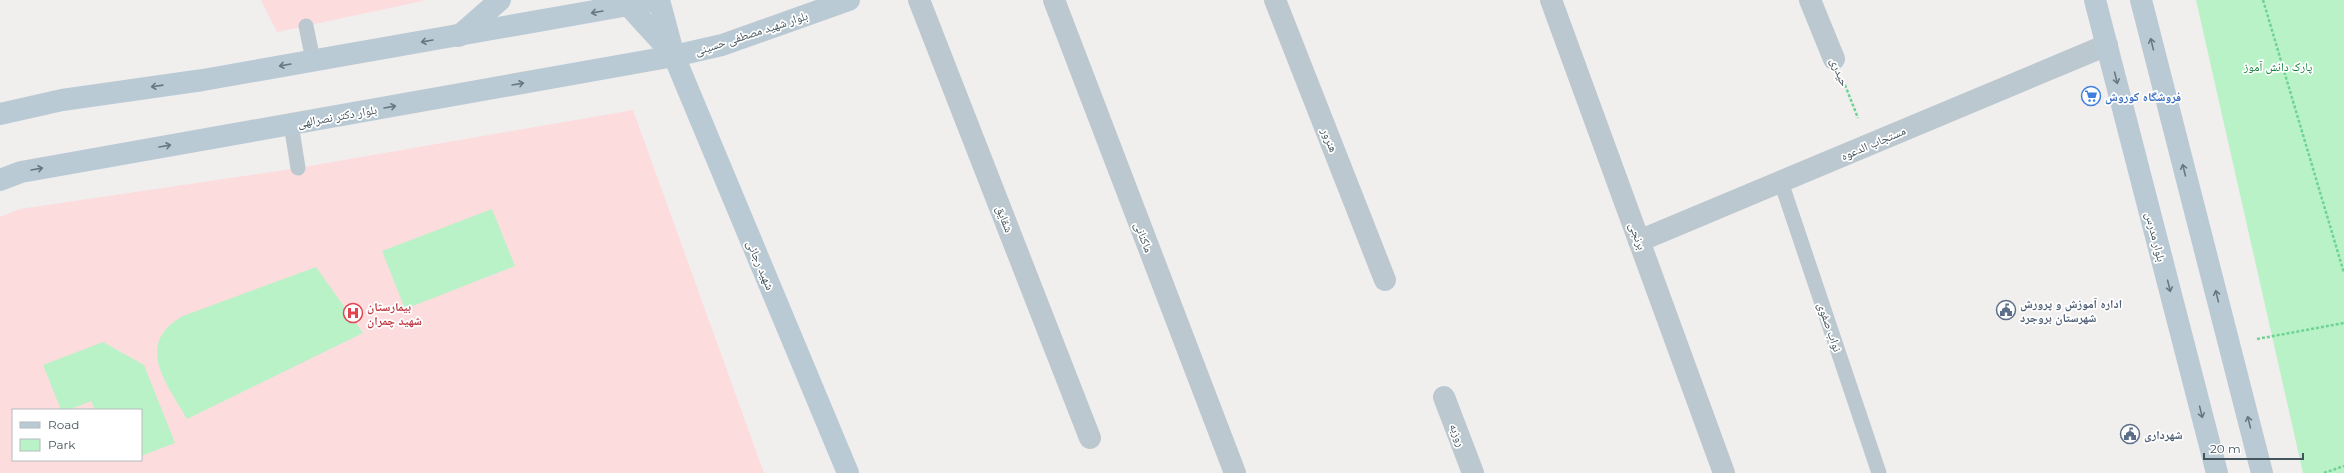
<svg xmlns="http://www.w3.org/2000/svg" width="2344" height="473" viewBox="0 0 2344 473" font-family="Montserrat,'Noto Naskh Arabic',sans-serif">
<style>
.medical{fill:#fddcde;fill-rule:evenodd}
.green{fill:#b9f2c7}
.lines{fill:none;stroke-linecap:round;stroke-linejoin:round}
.path{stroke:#6ed393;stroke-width:2.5;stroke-dasharray:3 2;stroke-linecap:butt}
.lane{stroke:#bbc8cf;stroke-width:15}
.street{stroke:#bbc8cf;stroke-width:22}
.secondary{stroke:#bacad4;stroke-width:22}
.oneway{stroke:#687881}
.labels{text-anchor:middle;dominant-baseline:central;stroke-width:3.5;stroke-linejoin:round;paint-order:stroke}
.street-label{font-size:12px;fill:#45555d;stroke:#fff}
.park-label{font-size:12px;fill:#108439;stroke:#fff}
.shop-label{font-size:12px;font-weight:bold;fill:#366cbe;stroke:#fff;text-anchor:start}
.service-label{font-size:12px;font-weight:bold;fill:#4e5e75;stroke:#fff;text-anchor:start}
.health-label{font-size:12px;font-weight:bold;fill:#be3a42;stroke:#fff;text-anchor:start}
</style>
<rect width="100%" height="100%" fill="#f1eeee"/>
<g class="medical">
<path d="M261,0H427L277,32Z"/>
<path d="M633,110L764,473H0V217L20,209L298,168ZM13,410H141V460H13Z"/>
</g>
<g class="green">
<path d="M2196,0H2344V473H2303Z"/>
<path d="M492,209L515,266L405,309L382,251Z"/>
<path d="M316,267L363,333L187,419C167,384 133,344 183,316Z"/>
<path d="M103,342L144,365L175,443L141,456V410H95L91,401L69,410H61L43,365Z"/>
</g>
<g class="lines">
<g class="path">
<path d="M2263,0L2344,273"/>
<path d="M1845,85L1858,118"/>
<path d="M2257,339L2344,323"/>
<path d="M2324,473L2344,466"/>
</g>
<g class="lane">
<path d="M306,26L313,60"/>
<path d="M291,124L298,168"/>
<path d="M1781,182L1879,473"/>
</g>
<g class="street">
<path d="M919,0L1090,438"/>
<path d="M1054,0L1235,473"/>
<path d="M1275,0L1385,280"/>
<path d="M1551,0L1724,473"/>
<path d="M1810,0L1834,59"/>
<path d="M1639,241L2107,45"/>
<path d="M1444,397L1473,473"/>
</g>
<g class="secondary">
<path d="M627,0L629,6L671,52"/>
<path d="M659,0L674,56L848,473"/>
<path d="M2095,0L2217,473"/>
<path d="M2141,0L2262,473"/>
<path d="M459,36L500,0"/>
<path d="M0,114L62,100L203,80L657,0"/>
<path d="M0,180L21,172L674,56L722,45L849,0"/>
</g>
</g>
<defs><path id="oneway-shaft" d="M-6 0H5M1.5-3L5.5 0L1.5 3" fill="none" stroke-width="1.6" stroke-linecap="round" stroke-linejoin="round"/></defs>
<g class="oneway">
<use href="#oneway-shaft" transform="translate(597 12) rotate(170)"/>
<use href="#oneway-shaft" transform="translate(427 41) rotate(170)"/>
<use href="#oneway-shaft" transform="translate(2152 44) rotate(-104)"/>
<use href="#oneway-shaft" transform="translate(285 65) rotate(170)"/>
<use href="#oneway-shaft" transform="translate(2116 78) rotate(76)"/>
<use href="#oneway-shaft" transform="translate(518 84) rotate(-10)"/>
<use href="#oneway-shaft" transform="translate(157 86) rotate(172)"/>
<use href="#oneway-shaft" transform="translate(390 107) rotate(-10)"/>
<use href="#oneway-shaft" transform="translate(165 146) rotate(-10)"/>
<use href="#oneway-shaft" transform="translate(37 169) rotate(-10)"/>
<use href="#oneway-shaft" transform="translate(2184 170) rotate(-104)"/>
<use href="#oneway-shaft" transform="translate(2169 286) rotate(76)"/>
<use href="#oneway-shaft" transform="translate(2217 296) rotate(-104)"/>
<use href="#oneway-shaft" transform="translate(2201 412) rotate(76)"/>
<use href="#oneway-shaft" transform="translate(2249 422) rotate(-104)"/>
</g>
<defs>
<symbol id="supermarket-ring" viewBox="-11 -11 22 22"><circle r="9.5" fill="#fff" stroke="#3f7fe0" stroke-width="1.5"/><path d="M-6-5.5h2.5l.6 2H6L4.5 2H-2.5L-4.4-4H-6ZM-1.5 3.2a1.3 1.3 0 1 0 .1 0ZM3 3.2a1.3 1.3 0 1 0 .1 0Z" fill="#3f7fe0"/></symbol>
<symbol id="civic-ring" viewBox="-11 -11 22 22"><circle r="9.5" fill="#fff" stroke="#5c6f8a" stroke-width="1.5"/><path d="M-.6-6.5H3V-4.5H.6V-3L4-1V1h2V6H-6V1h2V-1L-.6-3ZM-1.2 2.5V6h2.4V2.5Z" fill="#5c6f8a"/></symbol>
<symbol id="hospital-ring" viewBox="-11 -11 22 22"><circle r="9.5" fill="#fff" stroke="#e0444e" stroke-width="1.5"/><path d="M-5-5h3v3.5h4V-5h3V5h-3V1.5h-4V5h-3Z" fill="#e0444e"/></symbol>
</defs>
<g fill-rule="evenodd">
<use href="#supermarket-ring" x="2080" y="85" width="22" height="22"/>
<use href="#civic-ring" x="1995" y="299" width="22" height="22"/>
<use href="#hospital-ring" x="342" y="302" width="22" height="22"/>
<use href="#civic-ring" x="2119" y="423" width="22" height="22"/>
</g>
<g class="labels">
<g class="street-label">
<text transform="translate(751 33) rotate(-18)">بلوار شهید مصطفی حسینی</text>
<text transform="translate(1840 72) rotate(68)">حیدری</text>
<text transform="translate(337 116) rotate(-10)">بلوار دکتر نصرالهی</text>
<text transform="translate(1330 140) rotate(68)">هنرور</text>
<text transform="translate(1873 143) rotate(-23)">مستجاب الدعوه</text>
<text transform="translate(1005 219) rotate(69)">شقایق</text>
<text transform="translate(1638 236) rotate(70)">برنجی</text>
<text transform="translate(1144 237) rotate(69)">ماکنانی</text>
<text transform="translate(2156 237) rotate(76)">بلوار مدرس</text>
<text transform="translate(761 265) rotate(67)">شهید رجائی</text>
<text transform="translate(1830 327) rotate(71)">نواب صفوی</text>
<text transform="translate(1458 435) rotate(69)">روزبه</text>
</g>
<g class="park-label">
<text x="2278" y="66">پارک دانش آموز</text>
</g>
<g class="shop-label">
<text x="2105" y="96">فروشگاه کوروش</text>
</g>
<g class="service-label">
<text x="2020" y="303">اداره آموزش و پرورش<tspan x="2020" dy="14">شهرستان بروجرد</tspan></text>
<text x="2144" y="434">شهرداری</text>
</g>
<g class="health-label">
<text x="367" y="306">بیمارستان<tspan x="367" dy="14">شهید چمران</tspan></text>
</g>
</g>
<rect x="12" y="409" width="130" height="52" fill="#ffffff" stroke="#b5bbbe"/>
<rect x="20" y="422" width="20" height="6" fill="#bacad4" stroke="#b5bbbe"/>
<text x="48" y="429" font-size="12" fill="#45555d">Road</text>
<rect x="20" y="439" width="20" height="12" fill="#b9f2c7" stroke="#b5bbbe"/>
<text x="48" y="449" font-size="12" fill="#45555d">Park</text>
<path d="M2204 453v6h99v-6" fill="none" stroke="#45555d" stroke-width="2"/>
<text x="2210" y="453" font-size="12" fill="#45555d" stroke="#ffffff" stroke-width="3" paint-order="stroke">20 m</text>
</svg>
